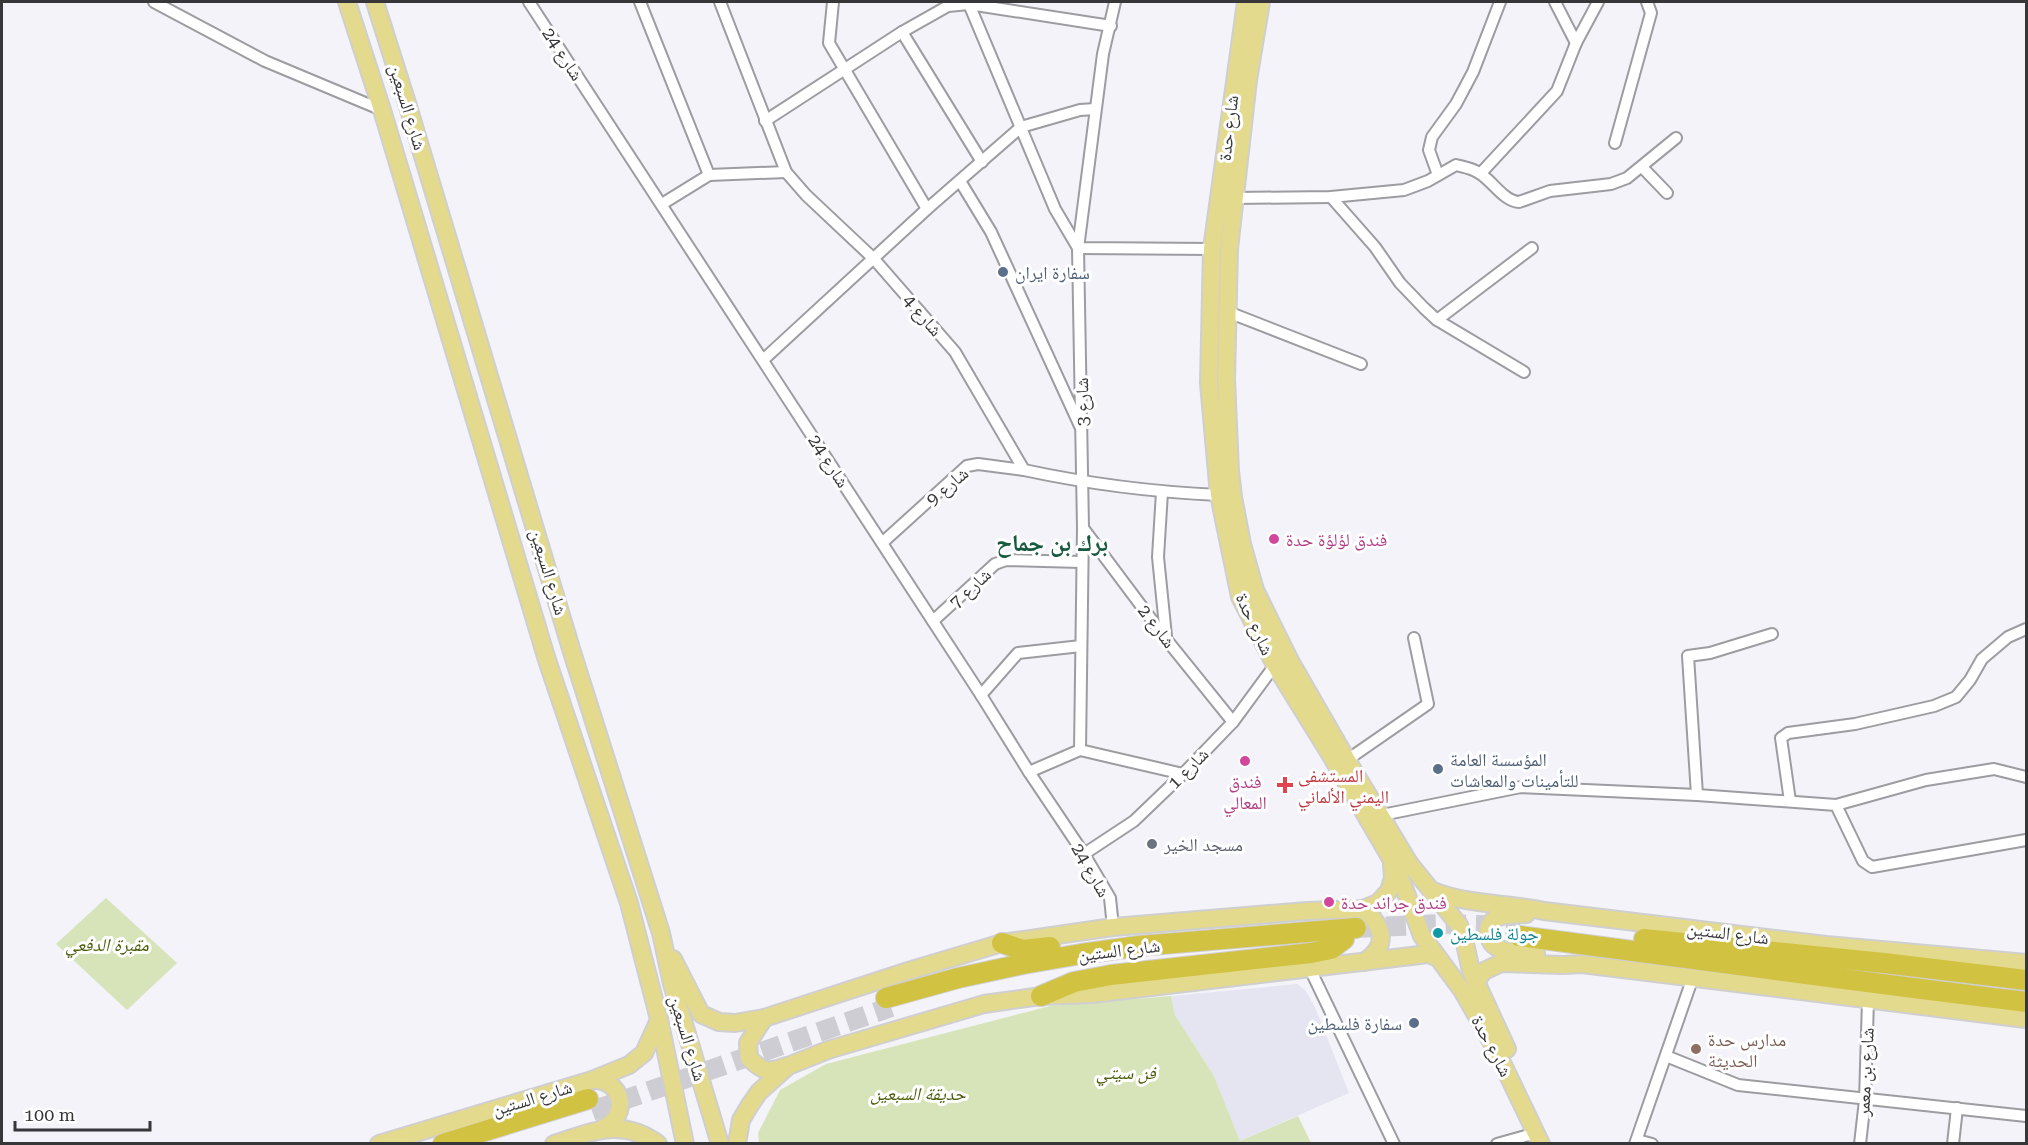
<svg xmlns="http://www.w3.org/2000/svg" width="2028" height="1145" viewBox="0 0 2028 1145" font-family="'Roboto Serif','Noto Naskh Arabic',serif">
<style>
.built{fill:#e5e5f2}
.green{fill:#d7e4b9}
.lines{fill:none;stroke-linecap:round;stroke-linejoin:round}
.highway-tunnel{stroke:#cdcdd3;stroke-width:20;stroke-dasharray:20 10;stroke-linecap:butt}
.street-casing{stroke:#9c9ca1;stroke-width:14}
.primary-casing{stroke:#cfcfcf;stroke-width:20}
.highway-casing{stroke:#cfcfcf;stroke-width:22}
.street{stroke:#fff;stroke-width:10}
.primary{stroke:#e4da8e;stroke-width:16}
.highway{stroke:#d2c242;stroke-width:20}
.service-dot{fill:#5c6f8a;stroke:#fff;stroke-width:2}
.hotel-dot{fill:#d1479c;stroke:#fff;stroke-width:2}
.health-dot{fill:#e0444e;stroke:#fff;stroke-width:2}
.worship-dot{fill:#6b7280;stroke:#fff;stroke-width:2}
.culture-dot{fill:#0f9aa8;stroke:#fff;stroke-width:2}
.education-dot{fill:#8d6e63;stroke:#fff;stroke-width:2}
.labels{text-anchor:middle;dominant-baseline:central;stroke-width:6;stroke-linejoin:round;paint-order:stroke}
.street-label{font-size:18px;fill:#373739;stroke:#fff}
.service-label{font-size:18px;fill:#4e5e75;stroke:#fff;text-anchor:start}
.hotel-label{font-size:18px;fill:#b23c85;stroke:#fff;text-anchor:start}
.health-label{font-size:18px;fill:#be3a42;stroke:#fff;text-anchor:start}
.worship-label{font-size:18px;fill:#5b616d;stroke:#fff;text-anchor:start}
.culture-label{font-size:18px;fill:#0d838f;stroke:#fff;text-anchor:start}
.park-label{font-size:18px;font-style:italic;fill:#4a5b08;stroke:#fff}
.education-label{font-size:18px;fill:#785e54;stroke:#fff;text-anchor:start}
.district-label{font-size:24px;font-weight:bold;fill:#175a40;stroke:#fff}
</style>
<rect width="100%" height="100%" fill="#f3f3f9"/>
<path class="built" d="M1297,984L1305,990L1315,1007L1349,1093L1240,1141L1214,1076L1175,1015L1171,996Z"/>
<g class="green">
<path d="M106,898L177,963L127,1010L56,944Z"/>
<path d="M1171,996L1175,1015L1214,1076L1240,1141L1298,1116L1311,1143H759L758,1133L780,1090L826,1064L1050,1006Z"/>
</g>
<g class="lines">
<g class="highway-tunnel">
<path d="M1356,928L1441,924L1520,926"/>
<path d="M592,1111L891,1007"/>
</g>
<defs>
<g id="street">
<path d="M154,2L265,61L382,110"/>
<path d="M529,2L981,695L1029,772L1084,854L1110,898L1113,927"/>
<path d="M640,2L709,175"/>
<path d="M720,2L786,172L806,195L874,259L955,352L1024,470C1089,484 1152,492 1219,495"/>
<path d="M833,2L829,43L927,209"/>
<path d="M1555,2L1576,43"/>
<path d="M969,4L1055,209L1078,248L1212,249"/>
<path d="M902,32L982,162"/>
<path d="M765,121L902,32L948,6L969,4L1111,26"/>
<path d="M1615,143L1651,13L1647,2"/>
<path d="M1642,167L1667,193"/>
<path d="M1481,173L1557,91L1576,43L1598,2"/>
<path d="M1438,175L1429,150L1432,137L1456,104L1473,72L1500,2"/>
<path d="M960,181L991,232L1080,426"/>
<path d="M1331,197L1375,247L1400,283L1424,308L1437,320L1524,372"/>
<path d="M1235,198L1331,197L1404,190L1428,181L1456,165C1464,167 1472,168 1479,173C1492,180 1503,201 1519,202L1550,191L1611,184L1627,178L1676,138"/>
<path d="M662,204L709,175L786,172"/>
<path d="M1228,312L1361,364"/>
<path d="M1437,320L1532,248"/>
<path d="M763,360L927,209L1021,127L1080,110L1095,109"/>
<path d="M1162,492L1158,557L1166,636"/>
<path d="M1083,528L1166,639L1233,722"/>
<path d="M882,543L967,466L978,464L1024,470"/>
<path d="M933,621L995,564L1006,560L1081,562"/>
<path d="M981,695L1018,653L1081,646"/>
<path d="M1080,750L1083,528L1078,248L1103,54L1115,2"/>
<path d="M1080,750L1183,774"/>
<path d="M1347,760L1428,704L1414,638"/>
<path d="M1029,772L1080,750"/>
<path d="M1697,795L1688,656L1710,653L1772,634"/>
<path d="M1790,801L1781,738L1788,733L1855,724L1934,706L1956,697L1970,680L1982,659L2008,637L2026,629"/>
<path d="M1836,805L1926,780L1994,769L2026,777"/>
<path d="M1382,815L1521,787L1697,795L1836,805L1863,861L1872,867L2026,840"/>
<path d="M1084,854L1134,821L1183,774L1233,722L1275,665"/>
<path d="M1310,969L1394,1144"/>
<path d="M1666,1056L1738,1085L2026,1116"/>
<path d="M1637,1140L1652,1144"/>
<path d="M1497,1144L1536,1133"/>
<path d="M1635,1144L1693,977"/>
<path d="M1860,1144L1865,1100L1868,1000"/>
<path d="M1953,1144L1957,1108"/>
</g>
<g id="primary">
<path d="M347,2L382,110L547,660L629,903L659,1019L685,1144"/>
<path d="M375,2L407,103L572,652L661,933L672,984L720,1144"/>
<path d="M1246,2L1212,249L1209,383L1219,495L1240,597L1275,665L1330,754L1397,869L1422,936L1462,990L1495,1048L1541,1144"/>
<path d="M1261,2L1248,80L1229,249L1226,379L1230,471L1233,497L1242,544L1255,590L1290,661L1347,760L1409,863L1459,925L1464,939L1471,971L1507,1049"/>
<path d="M1433,891C1468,905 1507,903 1544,911L1826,945L2026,963"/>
<path d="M1363,909C1384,926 1389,946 1364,962"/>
<path d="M1526,914C1518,915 1509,914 1502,916C1485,919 1484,941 1498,948C1509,954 1525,952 1536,953"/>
<path d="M673,959L701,1014L719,1022L735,1023L764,1018L908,971L1002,943L1113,927L1307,911L1363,909L1378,903L1389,891L1393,878L1392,864"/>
<path d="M1476,981L1484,971L1501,963L1563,965L1582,964L2026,1019"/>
<path d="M764,1018L748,1043L749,1058C763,1072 768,1073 787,1066"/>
<path d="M592,1080C622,1078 631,1116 603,1128"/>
<path d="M379,1144L592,1080L629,1065L644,1053L659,1020"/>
<path d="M554,1144C591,1132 622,1117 658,1144"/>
<path d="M737,1144L741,1120L750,1105L759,1092L788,1066L828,1050L984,1004L1041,996L1092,994L1428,954L1436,957"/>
</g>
<g id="highway">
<path d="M1519,936C1688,958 1857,982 2026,1002"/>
<path d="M1644,939L1884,963L2026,980"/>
<path d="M1002,943L1023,950L1050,947"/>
<path d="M1041,996L1074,982L1111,975L1311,953L1331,949L1344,939"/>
<path d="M886,998L958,978L1023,964L1081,954L1139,946L1356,928"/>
<path d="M443,1144L588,1099"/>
</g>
</defs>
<use href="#street" class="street-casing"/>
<use href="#primary" class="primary-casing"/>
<use href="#highway" class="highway-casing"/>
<use href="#street" class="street"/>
<use href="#primary" class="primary"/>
<use href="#highway" class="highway"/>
</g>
<g class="service-dot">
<circle cx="1003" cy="272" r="6"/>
<circle cx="1438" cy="769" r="6"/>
<circle cx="1414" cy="1023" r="6"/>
</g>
<g class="hotel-dot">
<circle cx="1274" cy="539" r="6"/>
<circle cx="1245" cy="761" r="6"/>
<circle cx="1329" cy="902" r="6"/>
</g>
<path class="health-dot" d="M1282 776h6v6h6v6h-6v6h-6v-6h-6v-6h6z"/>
<circle class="worship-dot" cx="1152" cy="844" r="6"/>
<circle class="culture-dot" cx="1438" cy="933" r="6"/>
<circle class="education-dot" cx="1696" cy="1049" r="6"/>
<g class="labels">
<g class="street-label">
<text transform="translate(563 54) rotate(57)">شارع 24</text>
<text transform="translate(408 107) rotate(73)">شارع السبعين</text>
<text transform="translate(1228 128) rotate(-83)">شارع حدة</text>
<text transform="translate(923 315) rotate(49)">شارع 4</text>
<text transform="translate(1082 402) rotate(-91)">شارع 3</text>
<text transform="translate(829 461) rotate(57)">شارع 24</text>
<text transform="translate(947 486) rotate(-40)">شارع 9</text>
<text transform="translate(549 572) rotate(73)">شارع السبعين</text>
<text transform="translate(970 588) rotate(-43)">شارع 7</text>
<text transform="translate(1255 624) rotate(65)">شارع حدة</text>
<text transform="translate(1157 626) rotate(53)">شارع 2</text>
<text transform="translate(1188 768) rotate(-45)">شارع 1</text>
<text transform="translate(1091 870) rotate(60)">شارع 24</text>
<text transform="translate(1728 933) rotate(7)">شارع الستين</text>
<text transform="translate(1119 950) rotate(-7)">شارع الستين</text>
<text transform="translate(688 1038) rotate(73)">شارع السبعين</text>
<text transform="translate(1492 1046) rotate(62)">شارع حدة</text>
<text transform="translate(1865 1072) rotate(-87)">شارع بن معمر</text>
<text transform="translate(532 1098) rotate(-17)">شارع الستين</text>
</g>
<g class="service-label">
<text x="1015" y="272">سفارة ايران</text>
<text x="1450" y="759">المؤسسة العامة<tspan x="1450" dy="21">للتأمينات والمعاشات</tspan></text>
<text x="1402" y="1023" text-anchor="end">سفارة فلسطين</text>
</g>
<g class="hotel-label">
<text x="1286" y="539">فندق لؤلؤة حدة</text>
<text x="1245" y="781" text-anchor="middle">فندق<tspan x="1245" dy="21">المعالي</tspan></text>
<text x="1341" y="902">فندق جراند حدة</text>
</g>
<g class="health-label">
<text x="1298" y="775">المستشفى<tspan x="1298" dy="21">اليمني الألماني</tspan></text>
</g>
<g class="worship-label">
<text x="1164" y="844">مسجد الخير</text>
</g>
<g class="culture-label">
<text x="1450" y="933">جولة فلسطين</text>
</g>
<g class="park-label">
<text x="107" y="944">مقبرة الدفعي</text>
<text x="1126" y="1072">فن سيتي</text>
<text x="918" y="1093">حديقة السبعين</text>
</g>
<g class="education-label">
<text x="1708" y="1039">مدارس حدة<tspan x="1708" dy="21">الحديثة</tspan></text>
</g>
<g class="district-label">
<text x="1052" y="543">برك بن جماح</text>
</g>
</g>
<rect width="2028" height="1145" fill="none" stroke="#373739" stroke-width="6"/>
<path d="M15 1121v9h135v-9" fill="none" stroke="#373739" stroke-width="3"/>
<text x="24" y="1121" font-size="18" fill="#373739" stroke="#ffffff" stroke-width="4.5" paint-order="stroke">100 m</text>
</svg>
